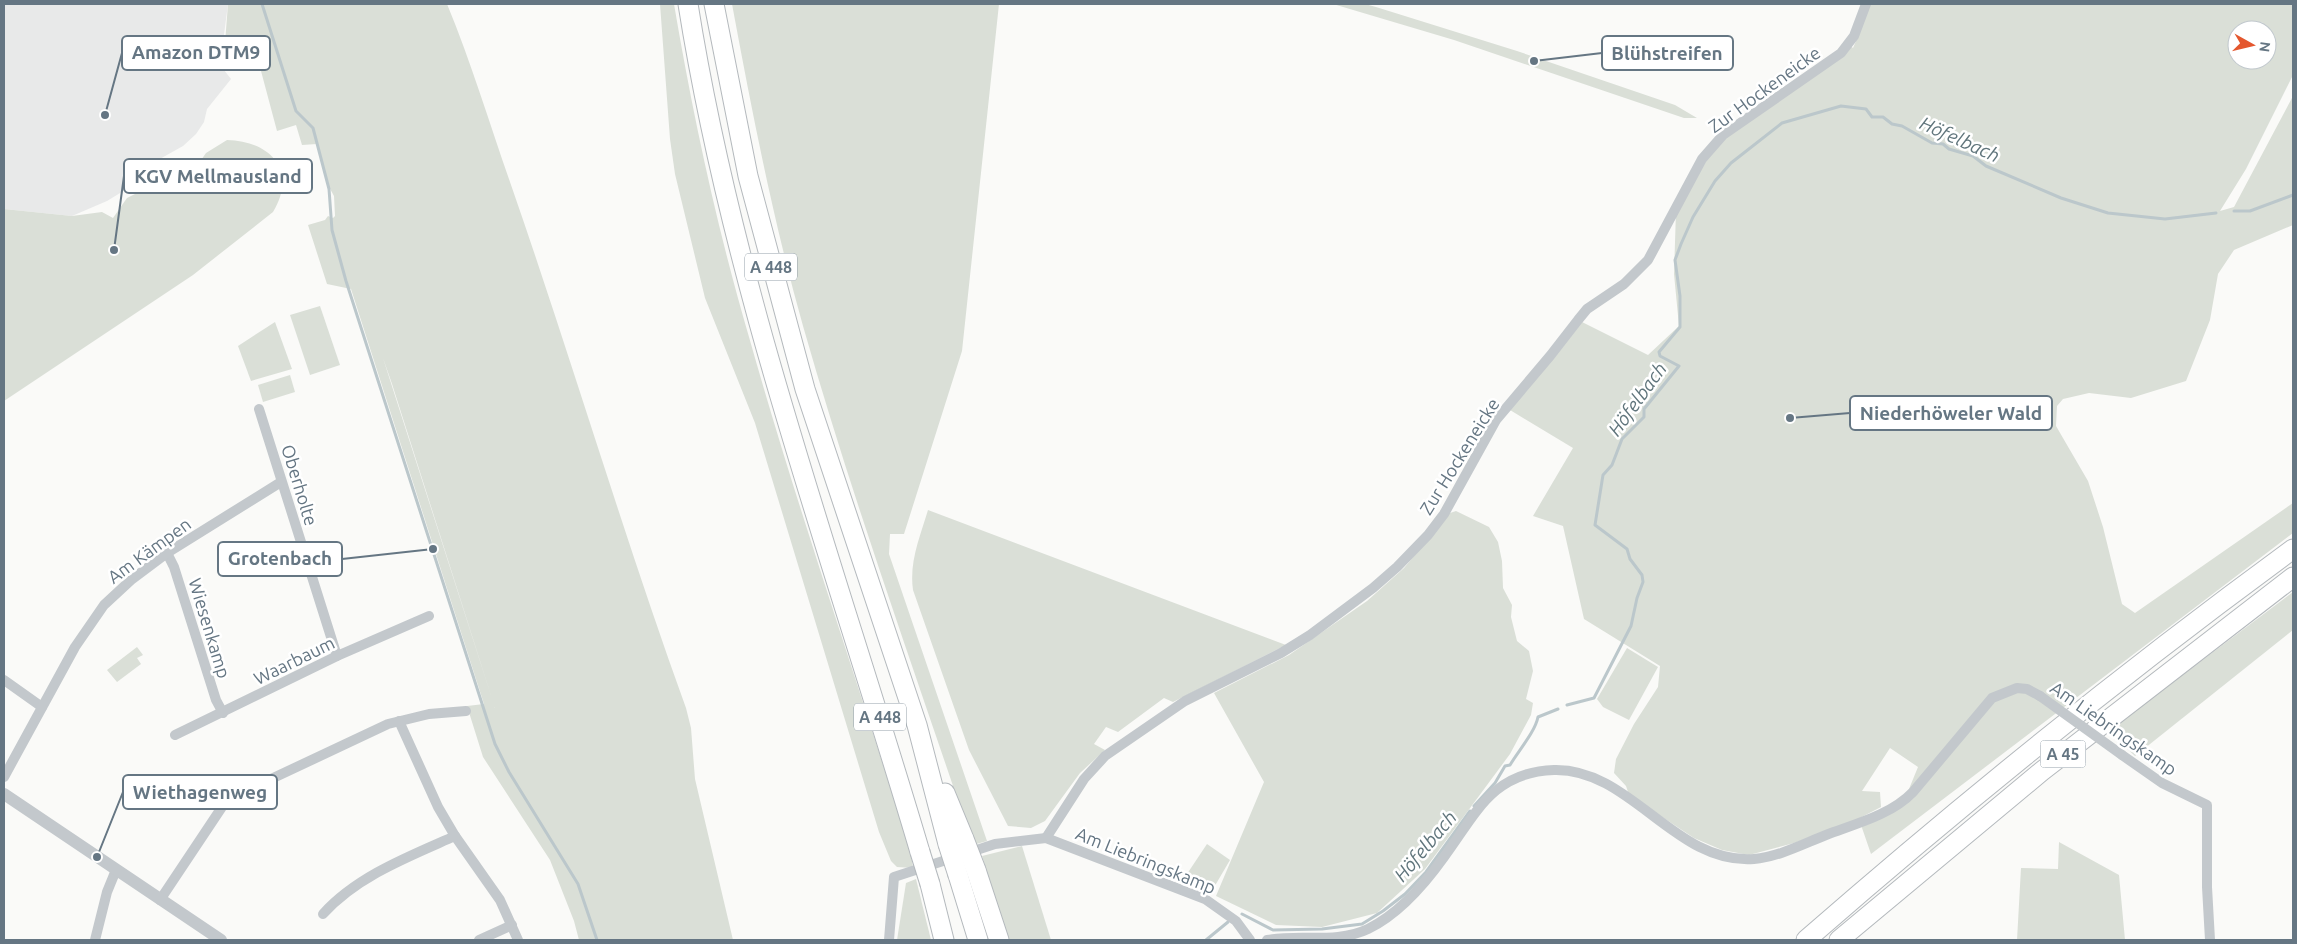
<svg xmlns="http://www.w3.org/2000/svg" width="2297" height="944" viewBox="0 0 2297 944" font-family="Ubuntu,sans-serif">
<style>
.built{fill:#e8e9e9}
.green{fill:#dadfd7;fill-rule:evenodd}
.lines{fill:none;stroke-linecap:round;stroke-linejoin:round}
.stream{stroke:#bbc7cb;stroke-width:3}
.motorway-casing{stroke:#b4b9bd;stroke-width:21}
.minor{stroke:#c3c8cc;stroke-width:10}
.tertiary{stroke:#c3c8cc;stroke-width:12}
.motorway{stroke:#fff;stroke-width:19}
.motorway-bridge-casing{stroke:#b4b9bd;stroke-width:21;stroke-linecap:butt}
.minor-bridge{stroke:#c3c8cc;stroke-width:10}
.motorway-bridge{stroke:#fff;stroke-width:19}
.labels{text-anchor:middle;dominant-baseline:central;stroke-width:5;stroke-linejoin:round;paint-order:stroke}
.shield{fill:#fff;stroke:#939fa8;stroke-width:1}
.shield-label{font-size:16px;font-weight:bold;fill:#657683}
.street-label{font-size:18px;fill:#657683;stroke:#fff}
.water-label{font-size:19px;font-style:italic;fill:#60757c;stroke:#fff}
.leader{fill:none;stroke:#657683;stroke-width:2}
.callout-dot{fill:#657683;stroke:#fff;stroke-width:2}
.callout{fill:#fff;stroke:#657683;stroke-width:2}
.callout-label{font-size:19px;text-anchor:middle;font-weight:bold;fill:#657683}
</style>
<rect width="100%" height="100%" fill="#fafaf8"/>
<path class="built" d="M4,4H228L220,65L231,79L207,109L204,122L196,134L183,146L158,160L161,168L107,201L72,216L4,209Z"/>
<g class="green">
<path d="M228,4H447C471,62 489,122 510,182C571,357 623,534 686,708L691,728L695,779L733,940H579L574,921L550,860L483,757L467,706L484,704L351,289L327,284L308,225L325,220L328,216L333,218L335,216L334,196L328,185L317,144L302,145L296,125L277,131L261,71L258,70L254,58L234,64L226,70L224,56ZM383,358L392,384L495,708Z"/>
<path d="M660,4H674C693,116 717,228 749,337C798,511 858,681 911,854L913,868L897,867L891,861L879,832L755,423L705,298L675,174L670,139Z"/>
<path d="M732,4H999L962,351L904,534H890L889,554L987,841L973,845C915,672 853,501 803,326C773,220 752,112 732,4Z"/>
<path d="M1333,4H1365L1376,7L1517,51L1675,105L1697,118H1684L1454,40Z"/>
<path d="M1868,4H2293V75L2246,169L2220,211L2234,207L2293,96V225L2234,250L2218,274L2210,320L2186,381L2131,398L2089,393L2063,399L2057,406L2056,426L2088,481L2103,527L2122,604L2135,613L2293,503V533L1871,854L1861,825L1902,806L1918,767L1890,748L1862,791L1880,792L1881,807L1852,822L1794,843L1749,855L1722,850L1694,838L1629,795L1626,786L1614,773L1616,759L1634,724L1658,687L1660,666L1584,619L1563,526L1533,516L1573,448L1510,410L1578,320L1648,355L1679,326L1674,274L1676,211L1707,151L1848,44L1853,48L1859,34ZM2237,30H2267V60H2237Z"/>
<path d="M227,140C270,141 298,170 273,212L193,275L4,401V209L72,216L102,212L113,218L127,198L167,178L188,172L197,166L206,153Z"/>
<path d="M320,306L340,365L310,375L290,315Z"/>
<path d="M275,322L292,369L251,381L238,346Z"/>
<path d="M290,375L295,392L263,402L258,385Z"/>
<path d="M928,510L1286,645L1173,702L1164,698L1118,732L1106,727L1094,744L1105,750L1080,773L1045,821L1031,828L1008,826L969,750L913,590C909,562 920,537 928,510Z"/>
<path d="M1456,511L1489,527L1498,542L1502,561L1503,588L1512,605L1511,617L1517,641L1529,651L1533,671L1526,699L1533,703L1531,715L1510,754L1425,869L1377,913L1322,927L1276,925L1216,896L1264,782L1214,693L1289,655L1367,601L1404,568L1450,513Z"/>
<path d="M2293,592V630L2135,756L2108,731Z"/>
<path d="M137,647L143,655L137,658L141,664L117,682L107,670Z"/>
<path d="M1627,648L1658,667L1629,720L1603,707L1597,699Z"/>
<path d="M2059,842L2119,875L2125,940H2017L2021,868L2058,869Z"/>
<path d="M1207,844L1230,860L1213,889L1185,877Z"/>
<path d="M1022,846L1051,940H1008L982,856Z"/>
<path d="M916,879L931,940H897L906,883Z"/>
</g>
<g class="lines">
<g class="stream">
<path d="M262,4L296,111L313,128L329,189L332,230L346,281L495,744L509,772L578,884L597,940"/>
<path d="M2234,211H2250L2293,195"/>
<path d="M1567,705L1594,698L1631,626L1637,598L1643,582L1642,575L1630,559L1627,549L1595,525L1603,475L1612,465L1622,439L1644,417V409L1679,366L1660,356L1659,352L1680,327V296L1675,260L1681,244L1693,217L1715,181L1731,163L1782,123L1841,106L1866,109L1872,117H1883L1892,124L1902,126L1932,143L1943,144L1949,149L1973,156L1986,166L2061,198L2108,213L2165,219L2216,213"/>
<path d="M1474,806L1495,783L1505,766L1510,765C1519,750 1535,732 1538,717L1558,709"/>
<path d="M1242,914L1273,930L1322,929L1362,924L1383,911L1405,894L1426,872L1470,811"/>
<path d="M1206,940L1228,922"/>
</g>
<defs>
<g id="motorway">
<path d="M688,4C734,294 837,571 920,852"/>
<path d="M714,4L748,176L805,389L917,725L948,844"/>
<path d="M945,793L964,839"/>
<path d="M976,870L999,940"/>
<path d="M958,875L978,940"/>
<path d="M930,884L944,940"/>
<path d="M1806,940C1963,803 2125,672 2293,549"/>
<path d="M1839,940L2042,771L2293,577"/>
</g>
</defs>
<use href="#motorway" class="motorway-casing"/>
<g class="minor">
<path d="M259,409L337,656"/>
<path d="M167,553L174,567L216,700L223,713"/>
<path d="M4,680L42,707"/>
<path d="M399,721L438,807L455,836L500,900L518,940"/>
<path d="M175,735L337,656L429,616"/>
<path d="M2122,755L2162,783L2207,805V887L2210,940"/>
<path d="M4,777L75,647L104,605L131,580L167,553L281,482"/>
<path d="M1046,838L1084,779L1105,756L1185,701L1281,653L1310,635L1373,588L1397,567L1428,535L1444,514L1496,420L1550,356L1578,320L1587,309L1624,284L1648,260L1702,159L1723,135L1841,53L1854,36L1866,4"/>
<path d="M160,900L222,807L235,796L388,724L429,714L466,711"/>
<path d="M323,914C357,876 410,856 455,836"/>
<path d="M95,940L107,892L116,870"/>
<path d="M479,940L512,925"/>
<path d="M889,940L894,877L995,844L1046,838L1205,899L1236,921L1250,940"/>
<path d="M1267,940C1299,934 1337,944 1368,929C1399,914 1424,885 1444,857C1476,814 1492,772 1554,770C1631,768 1675,865 1754,859C1778,857 1803,844 1826,835C1855,824 1891,815 1913,792L1992,698L2017,688L2027,689L2040,696"/>
</g>
<path class="tertiary" d="M4,794L221,940"/>
<use href="#motorway" class="motorway"/>
<defs>
<g id="motorway-bridge">
<path d="M964,839L976,870"/>
<path d="M948,844L958,875"/>
<path d="M920,852L930,884"/>
</g>
</defs>
<use href="#motorway-bridge" class="motorway-bridge-casing"/>
<path class="minor-bridge" d="M2040,696L2122,755"/>
<use href="#motorway-bridge" class="motorway-bridge"/>
</g>
<g class="labels">
<g class="shield">
<rect x="745" y="253.5" width="52" height="27" rx="4"/>
<rect x="854" y="703.5" width="52" height="27" rx="4"/>
<rect x="2040.5" y="740.5" width="45" height="27" rx="4"/>
</g>
<g class="shield-label">
<text x="771" y="267">A 448</text>
<text x="880" y="717">A 448</text>
<text x="2063" y="754">A 45</text>
</g>
<g class="street-label">
<text transform="translate(1764 89) rotate(-36)">Zur Hockeneicke</text>
<text transform="translate(1459 456) rotate(-58)">Zur Hockeneicke</text>
<text transform="translate(300 485) rotate(73)">Oberholte</text>
<text transform="translate(149 550) rotate(-36)">Am Kämpen</text>
<text transform="translate(210 628) rotate(73)">Wiesenkamp</text>
<text transform="translate(294 660) rotate(-26)">Waarbaum</text>
<text transform="translate(2114 728) rotate(35)">Am Liebringskamp</text>
<text transform="translate(1146 860) rotate(22)">Am Liebringskamp</text>
</g>
<g class="water-label">
<text transform="translate(1960 139) rotate(24)">Höfelbach</text>
<text transform="translate(1637 399) rotate(-54)">Höfelbach</text>
<text transform="translate(1425 846) rotate(-50)">Höfelbach</text>
</g>
</g>
<path class="leader" d="M105 115L122 53M1534 61L1602 53M114 250L124 176M1790 418L1850 413M433 549L342 559M97 857L123 792"/>
<g class="callout-dot">
<circle cx="105" cy="115" r="5"/>
<circle cx="1534" cy="61" r="5"/>
<circle cx="114" cy="250" r="5"/>
<circle cx="1790" cy="418" r="5"/>
<circle cx="433" cy="549" r="5"/>
<circle cx="97" cy="857" r="5"/>
</g>
<g class="callout">
<rect x="122" y="36" width="148" height="34" rx="5"/>
<rect x="1602" y="36" width="131" height="34" rx="5"/>
<rect x="124" y="159" width="188" height="34" rx="5"/>
<rect x="1850" y="396" width="202" height="34" rx="5"/>
<rect x="218" y="542" width="124" height="34" rx="5"/>
<rect x="123" y="775" width="154" height="34" rx="5"/>
</g>
<g class="callout-label">
<text x="196" y="59">Amazon DTM9</text>
<text x="1667" y="60">Blühstreifen</text>
<text x="218" y="183">KGV Mellmausland</text>
<text x="1951" y="420">Niederhöweler Wald</text>
<text x="280" y="565">Grotenbach</text>
<text x="200" y="799">Wiethagenweg</text>
</g>
<rect width="2297" height="944" fill="none" stroke="#657683" stroke-width="10"/>
<g transform="translate(2252 45) rotate(98)"><circle r="24" fill="#ffffff" stroke="#c1c8cd"/>
<path d="M0-4L9 19L0 12L-9 19Z" fill="#e4572e"/>
<text y="-8" font-size="14" font-weight="bold" text-anchor="middle" fill="#657683">N</text>
</g>
</svg>
